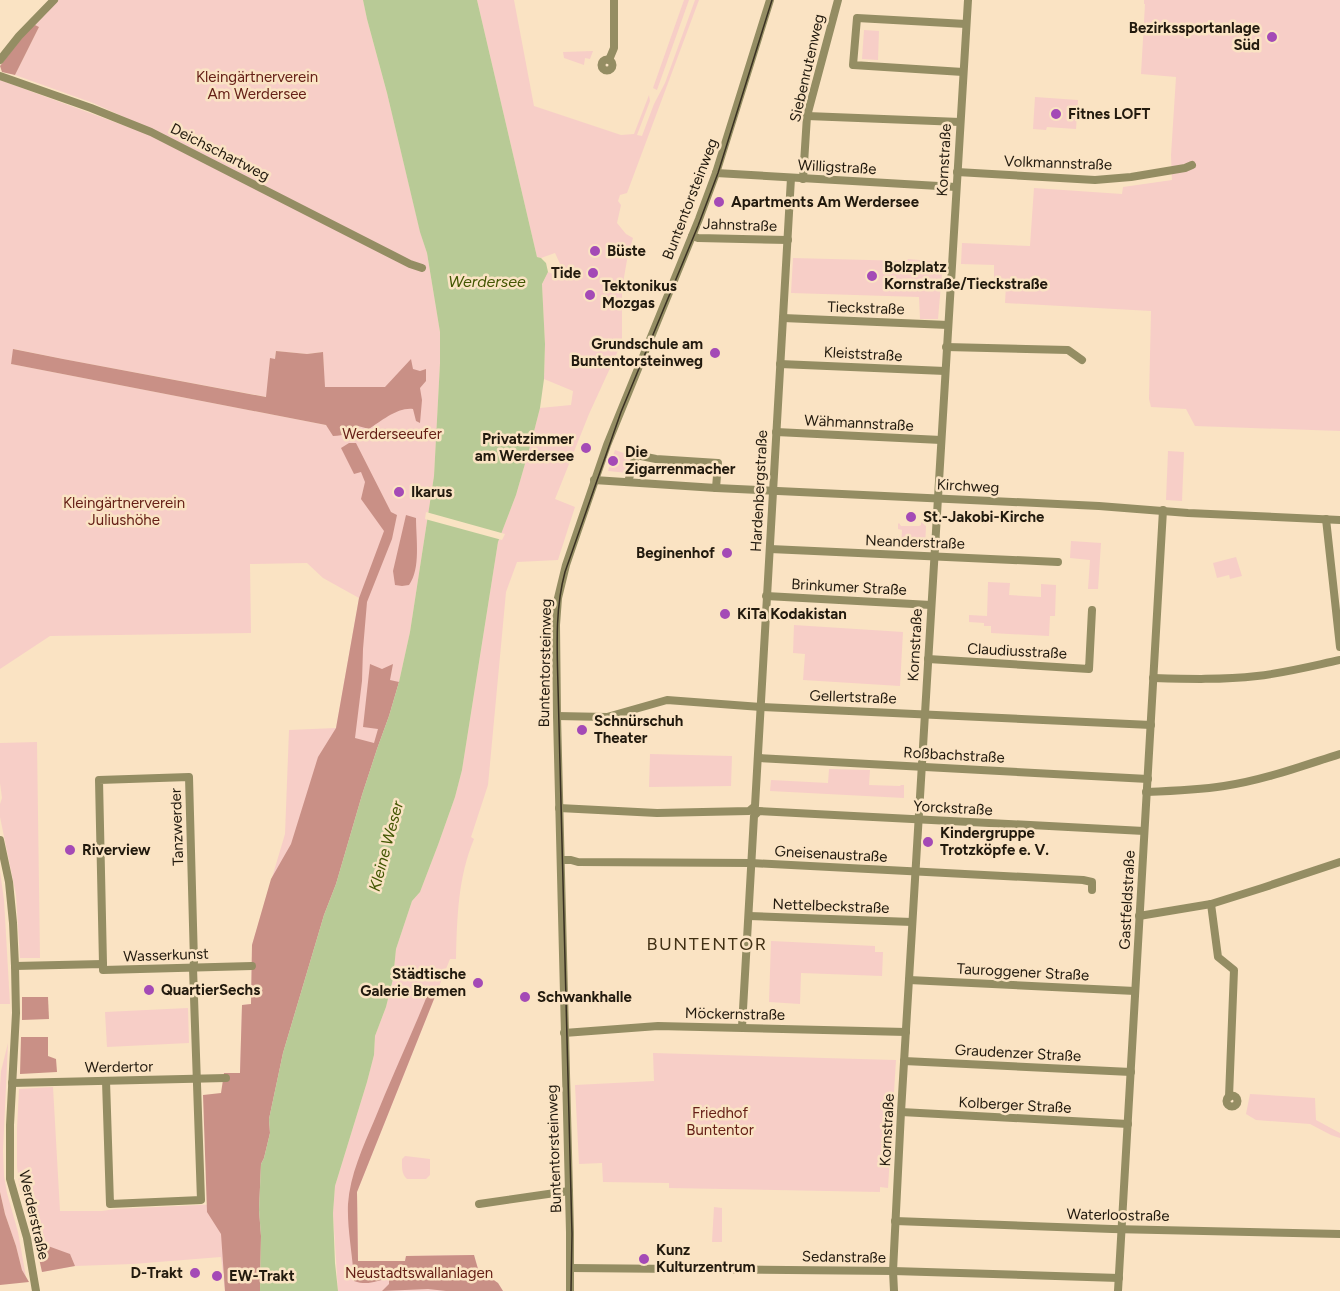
<svg xmlns="http://www.w3.org/2000/svg" width="1340" height="1291" viewBox="0 0 1340 1291" font-family="Figtree,sans-serif">
<style>
.green{fill:#f7cec7;fill-rule:evenodd}
.forest{fill:#c99086}
.water{fill:#b8ca96}
.pier{fill:#fae3c3}
.lines{fill:none;stroke-linecap:round;stroke-linejoin:round}
.minor{stroke:#948d63;stroke-width:8}
.tram{stroke:#393022;stroke-width:1.5}
.poi-dot{fill:#a44ab6;stroke:#fae3c3;stroke-width:2}
.labels{text-anchor:middle;dominant-baseline:central;stroke-width:5;stroke-linejoin:round;paint-order:stroke}
.poi-label{font-size:15px;font-weight:bold;fill:#221a0e;stroke:#fae3c3;text-anchor:start}
.street-label{font-size:15px;fill:#221a0e;stroke:#fae3c3}
.park-label{font-size:15px;fill:#662017;stroke:#fae3c3}
.water-label{font-size:16px;font-style:italic;fill:#435603;stroke:#fae3c3}
.quarter-label{font-size:18px;letter-spacing:1.5px;fill:#413014;stroke:#fae3c3}
</style>
<rect width="100%" height="100%" fill="#fae3c3"/>
<g class="green">
<path d="M58,0H363L367,19L387,93L420,231L427,253L440,332V363L434,476L410,632L399,682L261,1236L260,1291H225L221,1257L133,1264L75,1266L42,1272L37,1249L19,1184L17,1166V1128L19,1089L53,1087L60,1211H102L115,1209L220,1204L224,1073H240L242,1005L251,1004L252,945L285,834L289,730L336,728L359,598L323,578L307,563L250,564L251,633L50,636L0,669V80L150,135L153,130L93,103L15,75L39,27L35,25ZM14,349L63,359L267,397L270,359H275L276,351L307,354L323,352L324,387H349L334,436L326,425L11,364Z"/>
<path d="M477,0H514L534,106L621,135L634,134L649,95L650,101L637,135L642,136L654,104L665,83L695,0H699L627,193L620,195L618,201L621,205L617,223L626,234L633,238L627,260L622,289V342L589,414L555,499L575,507L558,560L517,562L506,592L488,785L471,837L474,839C458,877 457,918 456,959H450L357,1192L358,1261H405L406,1256L474,1255L478,1269L498,1283L503,1291H338L333,1213L335,1186L367,1082L374,1055L375,1036L386,1007L393,979L396,949L412,901L420,892L438,845L455,797L462,770L498,542L516,495L531,443L540,408L571,405L573,391L544,379L545,344L542,284L548,272L562,278L561,266L555,253L541,258L537,257Z"/>
<path d="M684,0H689L657,90L653,88Z"/>
<path d="M1144,0H1340V431L1195,426L1186,409L1151,407L1149,399L1151,311L1005,303L1006,285L994,283V265L961,264L962,243L1030,246L1034,188L1122,194L1123,187L1172,180L1171,155L1176,77L1141,74L1145,4H1144Z"/>
<path d="M864,30L879,31L878,60L862,59Z"/>
<path d="M593,51L590,59L585,58L584,65L564,58L563,52Z"/>
<path d="M1035,97L1078,100L1076,129L1047,127L1046,130L1033,129Z"/>
<path d="M793,258L907,261L908,259L943,262L938,319H920L919,297L791,293Z"/>
<path d="M615,450L632,456L628,473L608,471Z"/>
<path d="M1168,451L1184,452L1182,501L1166,500Z"/>
<path d="M921,522L926,526L925,548L923,549L901,548L902,530L898,529V524L899,523L901,526H919L921,525Z"/>
<path d="M1071,541L1101,543L1098,589H1088L1090,560L1070,558Z"/>
<path d="M1236,557L1242,576L1230,579L1229,575L1217,578L1213,563Z"/>
<path d="M988,582L1010,583L1009,595L1041,597V584L1056,585L1055,616H1050L1049,636L991,633V626H984V623L969,622V615L987,616Z"/>
<path d="M794,625L903,632L900,686L803,680L805,654L793,653Z"/>
<path d="M37,742L40,958H20L16,895L0,817V804L2,798L0,783V743Z"/>
<path d="M650,754L732,756L731,786L649,787Z"/>
<path d="M829,769L870,770L869,785L900,786L901,785H904V798L770,791L771,780L828,783Z"/>
<path d="M0,871L4,900L10,1004H0Z"/>
<path d="M771,941L875,946V952H883L882,976L801,973L800,1004L769,1002Z"/>
<path d="M188,1008L189,1043L107,1047L105,1012Z"/>
<path d="M8,1043L3,1151L4,1176L7,1193L18,1232L26,1277L22,1270L16,1246L5,1214L0,1192V1087L1,1071Z"/>
<path d="M653,1053L896,1060L888,1188L880,1187V1192L669,1188V1183L603,1182L602,1163L579,1164L575,1085L654,1081Z"/>
<path d="M1250,1094L1315,1098L1316,1120L1340,1133V1138L1331,1135L1310,1124L1256,1120L1246,1114Z"/>
<path d="M405,1156L430,1159V1175L426,1179H407C401,1174 402,1166 402,1159Z"/>
<path d="M714,1207L722,1208V1242H712Z"/>
</g>
<g class="forest">
<path d="M35,25L39,27L15,75L2,72L0,66L27,31Z"/>
<path d="M13,349L63,359L266,397L270,358L275,359L276,351L307,354L323,352L325,387H385L411,359L413,369L420,371L426,369V381L420,388L422,400L420,423L416,421L413,409C398,407 381,421 369,429L358,426C350,432 345,436 333,436L326,425L11,364Z"/>
<path d="M349,443H356L391,512L397,515L392,539L367,602L363,649L362,681L355,738L374,743L378,729L363,727L370,664L382,669L393,664L390,680L399,682L389,716L377,749L362,795L336,884L324,915L283,1053L269,1119L270,1133L264,1158L261,1164L259,1210L261,1236L260,1291H225L221,1234L207,1212L203,1095L221,1093L224,1073H240L242,1005L251,1004L252,945L271,879L291,844L318,757L336,728L359,598L384,531L361,499L365,482L361,472L354,474L341,448Z"/>
<path d="M406,515L416,518C416,538 421,569 409,585L402,586L395,585L393,571Z"/>
<path d="M431,986L438,989L357,1192L358,1261H405L406,1256L474,1255L478,1269L498,1283L503,1291H446L428,1289L382,1291L389,1284V1278C376,1281 368,1286 354,1281C353,1256 347,1230 348,1204C350,1175 363,1147 374,1121C392,1076 413,1032 431,986Z"/>
<path d="M22,997H48L49,1019L22,1020Z"/>
<path d="M21,1037H48V1056L56,1059L57,1072L20,1074Z"/>
<path d="M0,1192L5,1214L16,1246L22,1270L29,1282L0,1285Z"/>
<path d="M48,1246L70,1254L75,1266L42,1272L37,1249Z"/>
</g>
<path class="water" d="M363,0H477L537,257L541,258L546,263L548,272L542,284L545,344L544,379L540,408L531,443L516,495L498,542L462,770L455,797L438,845L420,892L412,901L396,949L393,979L386,1007L375,1036L374,1055L367,1082L335,1186L333,1213L335,1263L338,1291H260L261,1236L259,1210L261,1164L264,1158L270,1133L269,1119L283,1053L324,915L336,884L362,795L377,749L389,716L399,682L410,632L434,476L440,363V332L427,253L420,232L387,93L367,19Z"/>
<path class="pier" d="M426,512L505,534L502,540L425,519Z"/>
<g class="lines">
<g class="minor">
<circle cx="607" cy="65" r="5.5"/>
<path d="M0,60L19,36L54,0"/>
<path d="M609,60L614,48V0"/>
<path d="M963,72L853,65L857,18L966,24"/>
<path d="M0,76L91,108L151,132L410,264L422,268"/>
<path d="M807,116L960,122"/>
<path d="M957,172L1095,180L1131,177L1185,168L1192,165"/>
<path d="M716,173L956,187"/>
<path d="M803,179L807,116L838,0"/>
<path d="M692,236L698,238L788,240"/>
<path d="M783,318L948,325"/>
<path d="M946,347L1068,350L1082,360"/>
<path d="M780,364L945,371"/>
<path d="M776,432L941,440"/>
<path d="M594,480L716,488L1099,506L1188,513L1340,520"/>
<path d="M628,482L636,455L656,459L718,463L716,488"/>
<path d="M1326,519L1340,647"/>
<path d="M770,549L1058,562"/>
<path d="M766,596L931,605"/>
<path d="M928,659L1089,669L1092,610"/>
<path d="M1153,678C1188,679 1222,680 1257,676C1285,673 1312,666 1340,660"/>
<path d="M557,716L607,717L667,700L761,707L1151,725"/>
<path d="M758,758L1148,779"/>
<path d="M1146,792C1173,791 1198,790 1224,786C1264,780 1302,766 1340,754"/>
<path d="M559,808L657,813L749,811L755,806L791,178"/>
<path d="M0,840L9,882L13,923L15,966L16,1013L10,1125V1179L27,1238L36,1291"/>
<path d="M561,860H571L578,862L751,863L1083,880L1092,882V890"/>
<path d="M1211,904L1218,957L1234,970L1229,1097"/>
<path d="M749,916L912,922"/>
<path d="M1139,916L1211,904L1262,888L1340,862"/>
<path d="M103,964L99,780L189,777L194,962L193,968L201,1200L110,1204L106,1081"/>
<path d="M15,966L103,964V970L252,966"/>
<path d="M909,980L1135,991"/>
<path d="M742,1027L754,816L759,811L1144,831"/>
<path d="M564,1033L658,1026L906,1032"/>
<path d="M904,1061L1131,1072"/>
<path d="M12,1083L226,1078"/>
<circle cx="1232" cy="1101" r="5.5"/>
<path d="M901,1112L1128,1124"/>
<path d="M479,1204L569,1191"/>
<path d="M895,1221L1112,1229L1340,1234"/>
<path d="M570,1268L893,1271L1119,1278"/>
<path d="M570,1291V1232L557,716L556,625L558,598L566,565L607,445L699,219L716,173L770,0"/>
<path d="M894,1291L893,1271L901,1112L968,0"/>
<path d="M1118,1291L1163,510"/>
</g>
<path class="tram" d="M571,1291L572,1234L558,686C557,647 555,609 565,572L621,412L698,226L718,173L772,0"/>
</g>
<g class="poi-dot">
<circle cx="1272" cy="37" r="6"/>
<circle cx="1056" cy="114" r="6"/>
<circle cx="719" cy="202" r="6"/>
<circle cx="595" cy="251" r="6"/>
<circle cx="593" cy="273" r="6"/>
<circle cx="872" cy="276" r="6"/>
<circle cx="590" cy="295" r="6"/>
<circle cx="715" cy="353" r="6"/>
<circle cx="586" cy="448" r="6"/>
<circle cx="613" cy="461" r="6"/>
<circle cx="399" cy="492" r="6"/>
<circle cx="911" cy="517" r="6"/>
<circle cx="727" cy="553" r="6"/>
<circle cx="725" cy="614" r="6"/>
<circle cx="582" cy="730" r="6"/>
<circle cx="928" cy="842" r="6"/>
<circle cx="70" cy="850" r="6"/>
<circle cx="478" cy="983" r="6"/>
<circle cx="149" cy="990" r="6"/>
<circle cx="525" cy="997" r="6"/>
<circle cx="644" cy="1259" r="6"/>
<circle cx="195" cy="1273" r="6"/>
<circle cx="217" cy="1276" r="6"/>
</g>
<g class="labels">
<g class="poi-label">
<text x="1260" y="28" text-anchor="end">Bezirkssportanlage<tspan x="1260" dy="17">Süd</tspan></text>
<text x="1068" y="114">Fitnes LOFT</text>
<text x="731" y="202">Apartments Am Werdersee</text>
<text x="607" y="251">Büste</text>
<text x="884" y="267">Bolzplatz<tspan x="884" dy="17">Kornstraße/Tieckstraße</tspan></text>
<text x="581" y="273" text-anchor="end">Tide</text>
<text x="602" y="286">Tektonikus<tspan x="602" dy="17">Mozgas</tspan></text>
<text x="703" y="344" text-anchor="end">Grundschule am<tspan x="703" dy="17">Buntentorsteinweg</tspan></text>
<text x="574" y="439" text-anchor="end">Privatzimmer<tspan x="574" dy="17">am Werdersee</tspan></text>
<text x="625" y="452">Die<tspan x="625" dy="17">Zigarrenmacher</tspan></text>
<text x="411" y="492">Ikarus</text>
<text x="923" y="517">St.-Jakobi-Kirche</text>
<text x="715" y="553" text-anchor="end">Beginenhof</text>
<text x="737" y="614">KiTa Kodakistan</text>
<text x="594" y="721">Schnürschuh<tspan x="594" dy="17">Theater</tspan></text>
<text x="940" y="833">Kindergruppe<tspan x="940" dy="17">Trotzköpfe e. V.</tspan></text>
<text x="82" y="850">Riverview</text>
<text x="466" y="974" text-anchor="end">Städtische<tspan x="466" dy="17">Galerie Bremen</tspan></text>
<text x="161" y="990">QuartierSechs</text>
<text x="537" y="997">Schwankhalle</text>
<text x="656" y="1250">Kunz<tspan x="656" dy="17">Kulturzentrum</tspan></text>
<text x="183" y="1273" text-anchor="end">D-Trakt</text>
<text x="229" y="1276">EW-Trakt</text>
</g>
<g class="street-label">
<text transform="translate(807 68) rotate(-77)">Siebenrutenweg</text>
<text transform="translate(220 152) rotate(27)">Deichschartweg</text>
<text transform="translate(944 160) rotate(-87)">Kornstraße</text>
<text transform="translate(1058 163) rotate(2)">Volkmannstraße</text>
<text transform="translate(837 167) rotate(3)">Willigstraße</text>
<text transform="translate(690 199) rotate(-69)">Buntentorsteinweg</text>
<text transform="translate(740 225) rotate(2)">Jahnstraße</text>
<text transform="translate(866 308) rotate(2)">Tieckstraße</text>
<text transform="translate(863 354) rotate(3)">Kleiststraße</text>
<text transform="translate(859 423) rotate(3)">Wähmannstraße</text>
<text transform="translate(968 486) rotate(3)">Kirchweg</text>
<text transform="translate(759 491) rotate(-87)">Hardenbergstraße</text>
<text transform="translate(915 542) rotate(2)">Neanderstraße</text>
<text transform="translate(849 587) rotate(3)">Brinkumer Straße</text>
<text transform="translate(915 645) rotate(-87)">Kornstraße</text>
<text transform="translate(1017 651) rotate(3)">Claudiusstraße</text>
<text transform="translate(545 663) rotate(-89)">Buntentorsteinweg</text>
<text transform="translate(853 697) rotate(2)">Gellertstraße</text>
<text transform="translate(954 755) rotate(3)">Roßbachstraße</text>
<text transform="translate(953 808) rotate(3)">Yorckstraße</text>
<text transform="translate(177 827) rotate(-92)">Tanzwerder</text>
<text transform="translate(831 854) rotate(3)">Gneisenaustraße</text>
<text transform="translate(1127 900) rotate(-87)">Gastfeldstraße</text>
<text transform="translate(831 906) rotate(2)">Nettelbeckstraße</text>
<text transform="translate(166 955) rotate(-2)">Wasserkunst</text>
<text transform="translate(1023 972) rotate(3)">Tauroggener Straße</text>
<text transform="translate(735 1014) rotate(1)">Möckernstraße</text>
<text transform="translate(1018 1053) rotate(3)">Graudenzer Straße</text>
<text transform="translate(119 1067) rotate(-1)">Werdertor</text>
<text transform="translate(1015 1105) rotate(3)">Kolberger Straße</text>
<text transform="translate(887 1130) rotate(-87)">Kornstraße</text>
<text transform="translate(554 1149) rotate(-92)">Buntentorsteinweg</text>
<text transform="translate(34 1215) rotate(77)">Werderstraße</text>
<text transform="translate(1118 1215) rotate(1)">Waterloostraße</text>
<text transform="translate(844 1257) rotate(1)">Sedanstraße</text>
</g>
<g class="park-label">
<text x="257" y="77">Kleingärtnerverein<tspan x="257" dy="17">Am Werdersee</tspan></text>
<text x="392" y="434">Werderseeufer</text>
<text x="124" y="503">Kleingärtnerverein<tspan x="124" dy="17">Juliushöhe</tspan></text>
<text x="720" y="1113">Friedhof<tspan x="720" dy="17">Buntentor</tspan></text>
<text x="419" y="1273">Neustadtswallanlagen</text>
</g>
<g class="water-label">
<text x="487" y="281">Werdersee</text>
<text transform="translate(386 846) rotate(-75)">Kleine Weser</text>
</g>
<g class="quarter-label">
<text x="707" y="944">BUNTENTOR</text>
</g>
</g>
</svg>
